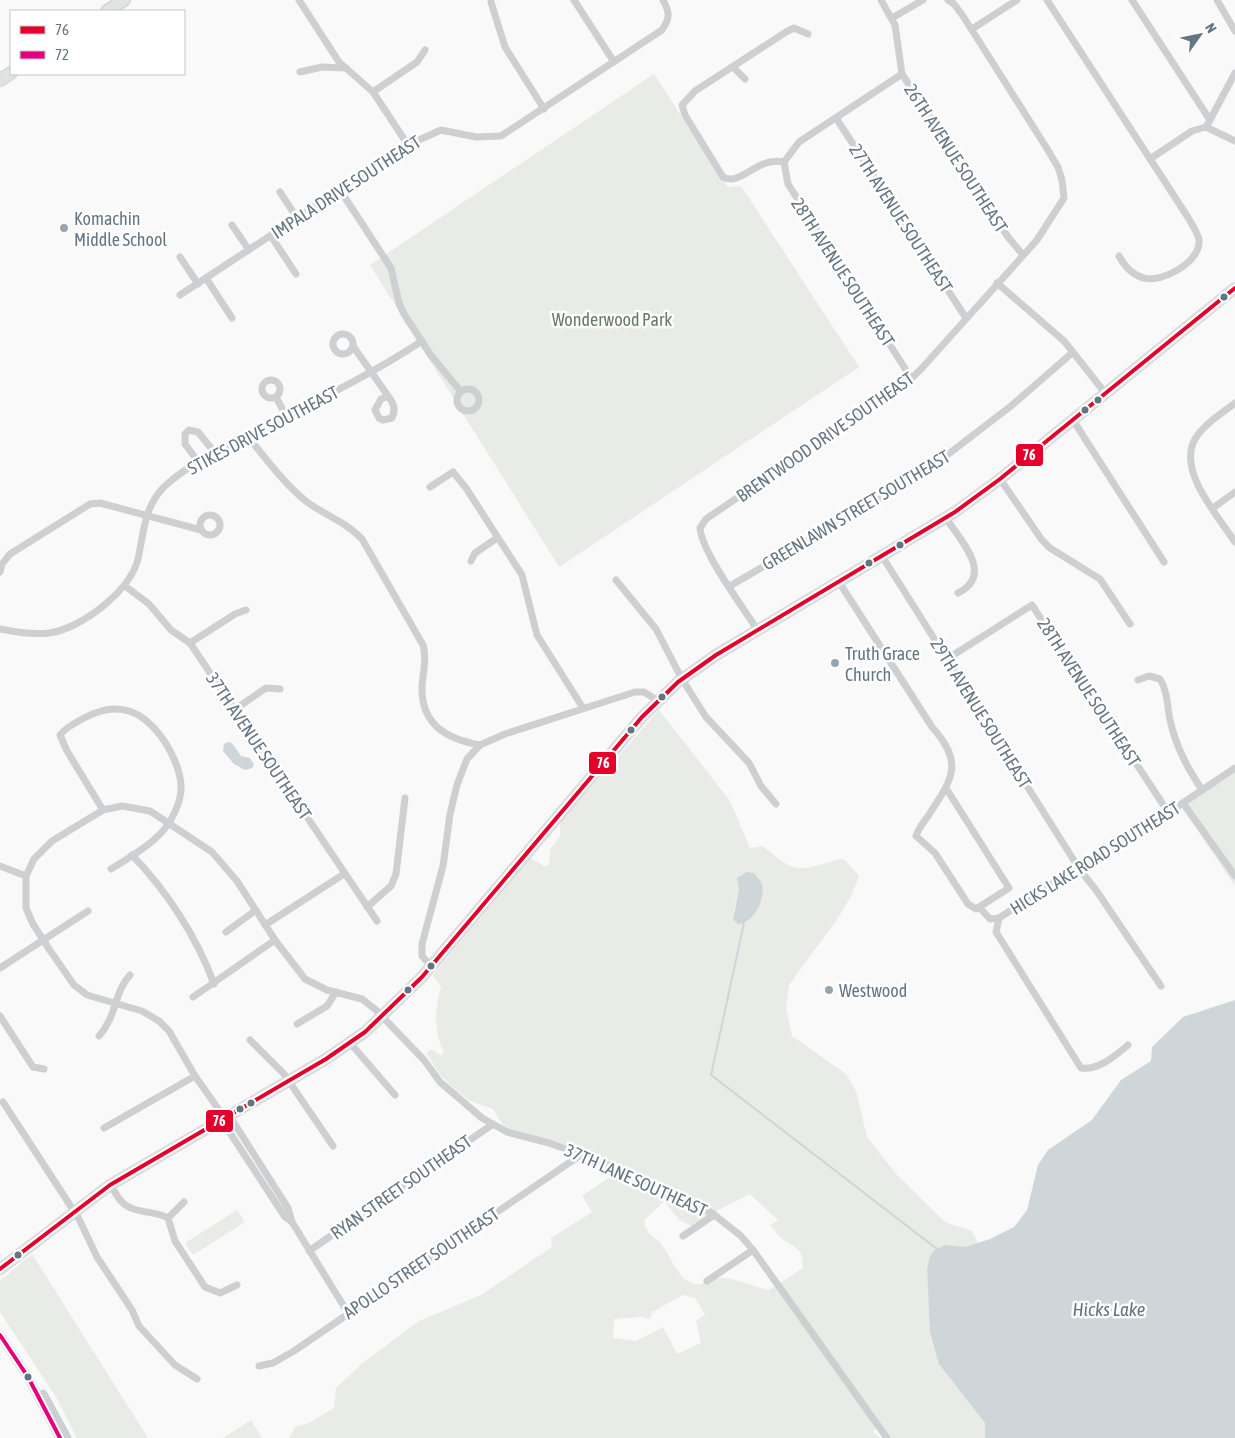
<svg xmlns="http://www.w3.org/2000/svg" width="1235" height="1438" viewBox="0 0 1235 1438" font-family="'Asap Condensed',sans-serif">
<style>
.green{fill:#e8ebe6;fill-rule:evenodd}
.water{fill:#ced6d9}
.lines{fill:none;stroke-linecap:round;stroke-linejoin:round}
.stream{stroke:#ced6d9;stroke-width:2}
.secondary-casing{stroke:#d5d6d7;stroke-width:12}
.primary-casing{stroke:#d5d6d7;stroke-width:14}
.minor{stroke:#cecfd0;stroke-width:7}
.tertiary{stroke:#cecfd0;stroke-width:9}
.secondary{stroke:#e1e2e2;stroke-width:10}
.primary{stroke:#e1e2e2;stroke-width:11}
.bus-1-casing{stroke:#fff;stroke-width:8}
.bus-2-casing{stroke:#fff;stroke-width:8}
.bus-1{stroke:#e4002b;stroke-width:4}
.bus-2{stroke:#e5007d;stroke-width:4}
.poi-dot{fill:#99a4ac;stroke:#fff;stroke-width:2}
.bus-dot{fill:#657683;stroke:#fff;stroke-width:2}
.labels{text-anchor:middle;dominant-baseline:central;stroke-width:5;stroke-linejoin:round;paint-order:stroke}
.street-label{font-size:18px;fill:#657683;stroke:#fff}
.poi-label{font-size:18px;fill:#657683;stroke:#fff;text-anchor:start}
.park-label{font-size:18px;fill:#687a64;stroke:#fff}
.water-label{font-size:19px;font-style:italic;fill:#60757c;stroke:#fff}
.line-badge{stroke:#fff;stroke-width:2}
.badge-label{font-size:14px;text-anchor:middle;font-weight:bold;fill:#fff}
</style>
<rect width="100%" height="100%" fill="#f9f9f9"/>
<g class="green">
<path d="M654,74L728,187L741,186L859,367L559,567L370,265Z"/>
<path d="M659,710L730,801L750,848L763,846C796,875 799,871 840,859L845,860L859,876L851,896L838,918L789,985L786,1008L792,1036L846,1074L856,1091L867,1137L897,1175L945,1222L972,1231L978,1243L965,1247L946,1245L930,1256L927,1268L929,1300L963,1394L985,1423V1438H887L878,1425L873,1432L881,1438H289L295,1427L309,1423L334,1408L336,1388L364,1362L419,1321L481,1295L552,1247L551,1238L592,1212L582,1196L614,1174L588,1157L507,1132L493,1109L470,1101L456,1090L440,1075L427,1054L430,1049L441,1055L444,1052C433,1031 435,1009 441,987L433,975L530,858L544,866L549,865L550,850L560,836V822ZM739,889L759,904L755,915L744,924L733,913ZM750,1194L778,1220L770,1225C774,1229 777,1234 781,1238C796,1249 803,1247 803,1268L769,1290C754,1287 738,1279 724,1278C716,1277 709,1283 701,1284C680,1287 672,1258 662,1245C653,1233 649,1240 644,1221L664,1201L679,1220L692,1226L712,1213ZM683,1295L695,1298L705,1315L696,1321L701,1343L677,1354L663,1327L636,1341L613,1338L614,1319L641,1317L650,1319L652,1312Z"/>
<path d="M1235,772V886L1182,807Z"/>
<path d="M237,1210L245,1222L193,1255L185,1243Z"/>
<path d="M32,1254L148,1438H77L56,1397L0,1312V1281Z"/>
<path d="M251,1420L262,1438H223Z"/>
</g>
<g class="water">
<path d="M228,742L232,743L241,756L250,758L254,765L252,768L245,770L234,764L223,751L224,744Z"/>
<path d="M747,872L753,873C756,875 759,879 761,882C767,896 755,924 738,924L733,919L739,889L737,878Z"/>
<path d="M1235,1000V1438H985V1423L939,1364L930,1332L927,1268L930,1256L936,1249L946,1245L965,1247L990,1239L1014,1227L1027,1210L1038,1165L1048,1150L1092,1120L1121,1080L1151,1061L1152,1047L1183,1017Z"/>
</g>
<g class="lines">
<path class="stream" d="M744,923L711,1075L937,1249"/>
<defs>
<path id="secondary" d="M0,1269L110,1185L326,1059L365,1032L422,977L642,717L678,682L716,655L955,512L1000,479L1235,288"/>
<g id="primary">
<path d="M107,11L124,0"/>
<path d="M0,80L11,73"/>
</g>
</defs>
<use href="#secondary" class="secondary-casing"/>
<use href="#primary" class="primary-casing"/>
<g class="minor">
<path d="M299,0L339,62L373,92L408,145"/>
<path d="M574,0L614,62"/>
<path d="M881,0L895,25L902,74L1008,237L1023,255"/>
<path d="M1047,0L1189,219C1192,225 1198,233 1199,240C1201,262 1162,283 1144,278C1132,275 1125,267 1119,256"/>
<path d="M1132,0L1210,120L1206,127"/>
<path d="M1217,0L1235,31"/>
<path d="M491,2L505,47L544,109"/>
<path d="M892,18L923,0"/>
<path d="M972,29L1017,0"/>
<path d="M733,67L745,79"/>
<path d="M300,72L322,67L346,68"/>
<path d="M373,92L417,62L425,50"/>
<path d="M836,118L966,318"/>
<path d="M1210,120L1235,73"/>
<path d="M1206,127L1235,141"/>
<path d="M1150,159L1192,131L1206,127"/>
<path d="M784,162C757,156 741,187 723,177L685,115L682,105L695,91L786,32L794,28L808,34"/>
<path d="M784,162L788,184L911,378"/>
<path d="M784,162L799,142L902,74"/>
<path d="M340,190L391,268L399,303L404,314L430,354L461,392"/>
<path d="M280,192L297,218"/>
<path d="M232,225L249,250"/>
<path d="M271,236L296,274"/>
<path d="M180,257L198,284"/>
<path d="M206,278L232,318"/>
<path d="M997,283L1064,341L1106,394"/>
<path d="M180,295L408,145L441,130L476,137L501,136L662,30C670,18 670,13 663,0"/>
<circle cx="343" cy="344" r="10"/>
<path d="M353,346L388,396"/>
<circle cx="271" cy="389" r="9"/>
<circle cx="468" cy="400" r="11"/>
<path d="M388,396C394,403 396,410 392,418L383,420L379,418L375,410L381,399Z"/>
<path d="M276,397L286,416"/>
<path d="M1235,403C1221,414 1204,424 1195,439C1177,471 1218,516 1235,542"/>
<path d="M1073,420L1164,562"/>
<path d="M247,436C266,458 284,484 307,502C325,515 346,522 362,539L423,645C427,660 423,671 422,687C421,725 447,739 480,745"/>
<path d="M199,463L185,444V434L189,430L198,432L215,453"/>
<path d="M1000,479L1042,540L1050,548L1100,579L1130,624"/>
<path d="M430,487L453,472L466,488L522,575L537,635L583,708"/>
<path d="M1213,508L1235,492"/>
<circle cx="210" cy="525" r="10"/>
<path d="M946,518C960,540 995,575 958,593"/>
<path d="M882,556L1080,870L1096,890L1161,986"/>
<path d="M471,561L475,553L497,538"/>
<path d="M0,572L2,564L10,554L90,504L100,503L201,530"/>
<path d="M616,580L656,629L682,679L706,717L749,763L761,786L776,804"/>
<path d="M839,582L932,727C965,764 952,779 928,816C923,823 918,829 916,836L935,853L968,904L976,909L1009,888L946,788"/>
<path d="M125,586L149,604L171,630L190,643L377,921"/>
<path d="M730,586L925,472L1011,406L1072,353"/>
<path d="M0,629C15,632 33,635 49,633C81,629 130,591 138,559C144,532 144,506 165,486C187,465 228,445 256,431C312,403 369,376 422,341"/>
<path d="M758,631C743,607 702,553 700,528L706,519L909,381L922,368L1037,240L1064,198L1062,180L1058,167L1046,147L963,16L954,4L948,0"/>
<path d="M190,643L235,614L246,610"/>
<path d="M947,659L1032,605L1168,812"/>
<path d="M1138,680L1149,676L1160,679C1168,692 1167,706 1170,720C1176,747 1187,767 1202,790"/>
<path d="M234,710L266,688L280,689"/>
<path d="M1183,803L1235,876"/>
<path d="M103,810L67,751L60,735C66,727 75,723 84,718C119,699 144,711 165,742C173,755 180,769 181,785C182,802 171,824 158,836C145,849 127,859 111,869"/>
<path d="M132,855C166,890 197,937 214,984"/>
<path d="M0,866L26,876"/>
<path d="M367,907L391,886L396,874L405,798"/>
<path d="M980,908L990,919L999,918L1064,876L1086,868L1235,768"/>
<path d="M999,918L996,932L1081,1068C1098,1071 1116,1055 1128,1045"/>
<path d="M265,925L344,874"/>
<path d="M226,932L256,910"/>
<path d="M431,966L422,956V944L443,866L450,814L457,785L467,759L480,745L505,734L635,692H644L657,700"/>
<path d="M0,968L88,911"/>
<path d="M193,997L275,940"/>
<path d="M0,1016L33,1067L44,1069"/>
<path d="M297,1024L327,1006L336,992"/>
<path d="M99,1036C117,1016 114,992 130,975"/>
<path d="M250,1040L284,1074L333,1146"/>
<path d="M351,1044L395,1095"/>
<path d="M3,1102L79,1219L97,1257L132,1310L139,1326L175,1365L197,1379"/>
<path d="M224,1117L195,1076L169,1031L159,1021L142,1011L87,995L74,985L49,949L33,924L26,908V876L34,859L52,841L103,810L122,806L150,811L212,852L237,881L275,940L305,979L327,990L362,999L376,1010L424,1060L440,1082L482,1118L507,1132L549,1143L588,1157L641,1178L712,1213L741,1236L753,1250L887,1438"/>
<path d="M221,1119L285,1217L292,1222L288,1208L229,1115"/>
<path d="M104,1128L195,1076"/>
<path d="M110,1185C114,1190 117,1197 122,1202C133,1214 154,1210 168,1218L175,1241L205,1287L220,1293L237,1285"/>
<path d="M168,1218L184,1202"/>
<path d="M292,1222L348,1313"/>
<path d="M683,1236L714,1215"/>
<path d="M309,1251L493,1124"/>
<path d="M707,1281L753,1250"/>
<path d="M259,1366L273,1363L294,1351L582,1154"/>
</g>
<g class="tertiary">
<path d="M0,1335L28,1377L60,1438"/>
<path d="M43,1394L67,1438"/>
</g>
<use href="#secondary" class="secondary"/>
<use href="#primary" class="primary"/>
<defs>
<path id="bus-1" d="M0,1269L110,1185L326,1059L365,1032L422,977L642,717L678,682L716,655L955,512L1000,479L1235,288"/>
<path id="bus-2" d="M0,1335L28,1377L60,1438"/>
</defs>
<use href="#bus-1" class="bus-1-casing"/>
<use href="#bus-2" class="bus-2-casing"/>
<use href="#bus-1" class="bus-1"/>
<use href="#bus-2" class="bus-2"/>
</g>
<g class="poi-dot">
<circle cx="64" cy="228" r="5"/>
<circle cx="835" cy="663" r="5"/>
<circle cx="829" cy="990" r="5"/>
</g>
<g class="bus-dot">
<circle cx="1224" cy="297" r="4.5"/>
<circle cx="1098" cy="400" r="4.5"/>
<circle cx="1085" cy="410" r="4.5"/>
<circle cx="900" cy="545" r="4.5"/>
<circle cx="869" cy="563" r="4.5"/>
<circle cx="662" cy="697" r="4.5"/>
<circle cx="631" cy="730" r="4.5"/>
<circle cx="431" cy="966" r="4.5"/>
<circle cx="408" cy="990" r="4.5"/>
<circle cx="251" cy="1103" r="4.5"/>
<circle cx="240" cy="1109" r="4.5"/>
<circle cx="18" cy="1255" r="4.5"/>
<circle cx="28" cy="1377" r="4.5"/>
</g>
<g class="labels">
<g class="street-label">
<text transform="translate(956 158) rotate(57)">26TH AVENUE SOUTHEAST</text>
<text transform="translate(346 187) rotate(-33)">IMPALA DRIVE SOUTHEAST</text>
<text transform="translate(901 218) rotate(57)">27TH AVENUE SOUTHEAST</text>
<text transform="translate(843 272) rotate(57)">28TH AVENUE SOUTHEAST</text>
<text transform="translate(263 430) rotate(-28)">STIKES DRIVE SOUTHEAST</text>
<text transform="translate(825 437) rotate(-35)">BRENTWOOD DRIVE SOUTHEAST</text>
<text transform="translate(856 510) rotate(-31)">GREENLAWN STREET SOUTHEAST</text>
<text transform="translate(1089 692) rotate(57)">28TH AVENUE SOUTHEAST</text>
<text transform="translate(981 713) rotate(58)">29TH AVENUE SOUTHEAST</text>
<text transform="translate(259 746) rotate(56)">37TH AVENUE SOUTHEAST</text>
<text transform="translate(1095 858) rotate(-32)">HICKS LAKE ROAD SOUTHEAST</text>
<text transform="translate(636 1180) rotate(24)">37TH LANE SOUTHEAST</text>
<text transform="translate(401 1187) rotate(-35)">RYAN STREET SOUTHEAST</text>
<text transform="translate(421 1263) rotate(-34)">APOLLO STREET SOUTHEAST</text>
</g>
<g class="poi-label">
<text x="74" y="218">Komachin<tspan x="74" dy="21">Middle School</tspan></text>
<text x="845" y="653">Truth Grace<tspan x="845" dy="21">Church</tspan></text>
<text x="839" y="990">Westwood</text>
</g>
<g class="park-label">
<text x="612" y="319">Wonderwood Park</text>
</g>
<g class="water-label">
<text x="1109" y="1309">Hicks Lake</text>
</g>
</g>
<g class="line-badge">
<rect x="1015" y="443" width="29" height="24" rx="5" fill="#e4002b"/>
<rect x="588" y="751" width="29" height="24" rx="5" fill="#e4002b"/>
<rect x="205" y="1109" width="29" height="24" rx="5" fill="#e4002b"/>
</g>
<g class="badge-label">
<text x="1029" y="460">76</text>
<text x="603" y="768">76</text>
<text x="219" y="1126">76</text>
</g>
<rect x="10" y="10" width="175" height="65" fill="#ffffff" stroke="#c1c8cd"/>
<rect x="20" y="26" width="25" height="8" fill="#e4002b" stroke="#c1c8cd"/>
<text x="55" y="35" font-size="15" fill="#657683">76</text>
<rect x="20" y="51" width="25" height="8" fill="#e5007d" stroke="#c1c8cd"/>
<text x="55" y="60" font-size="15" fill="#657683">72</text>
<g transform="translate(1200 35) rotate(57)" stroke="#ffffff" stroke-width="4" paint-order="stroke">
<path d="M0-4L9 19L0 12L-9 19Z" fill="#657683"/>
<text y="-8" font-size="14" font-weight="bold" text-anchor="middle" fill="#657683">N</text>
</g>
</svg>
